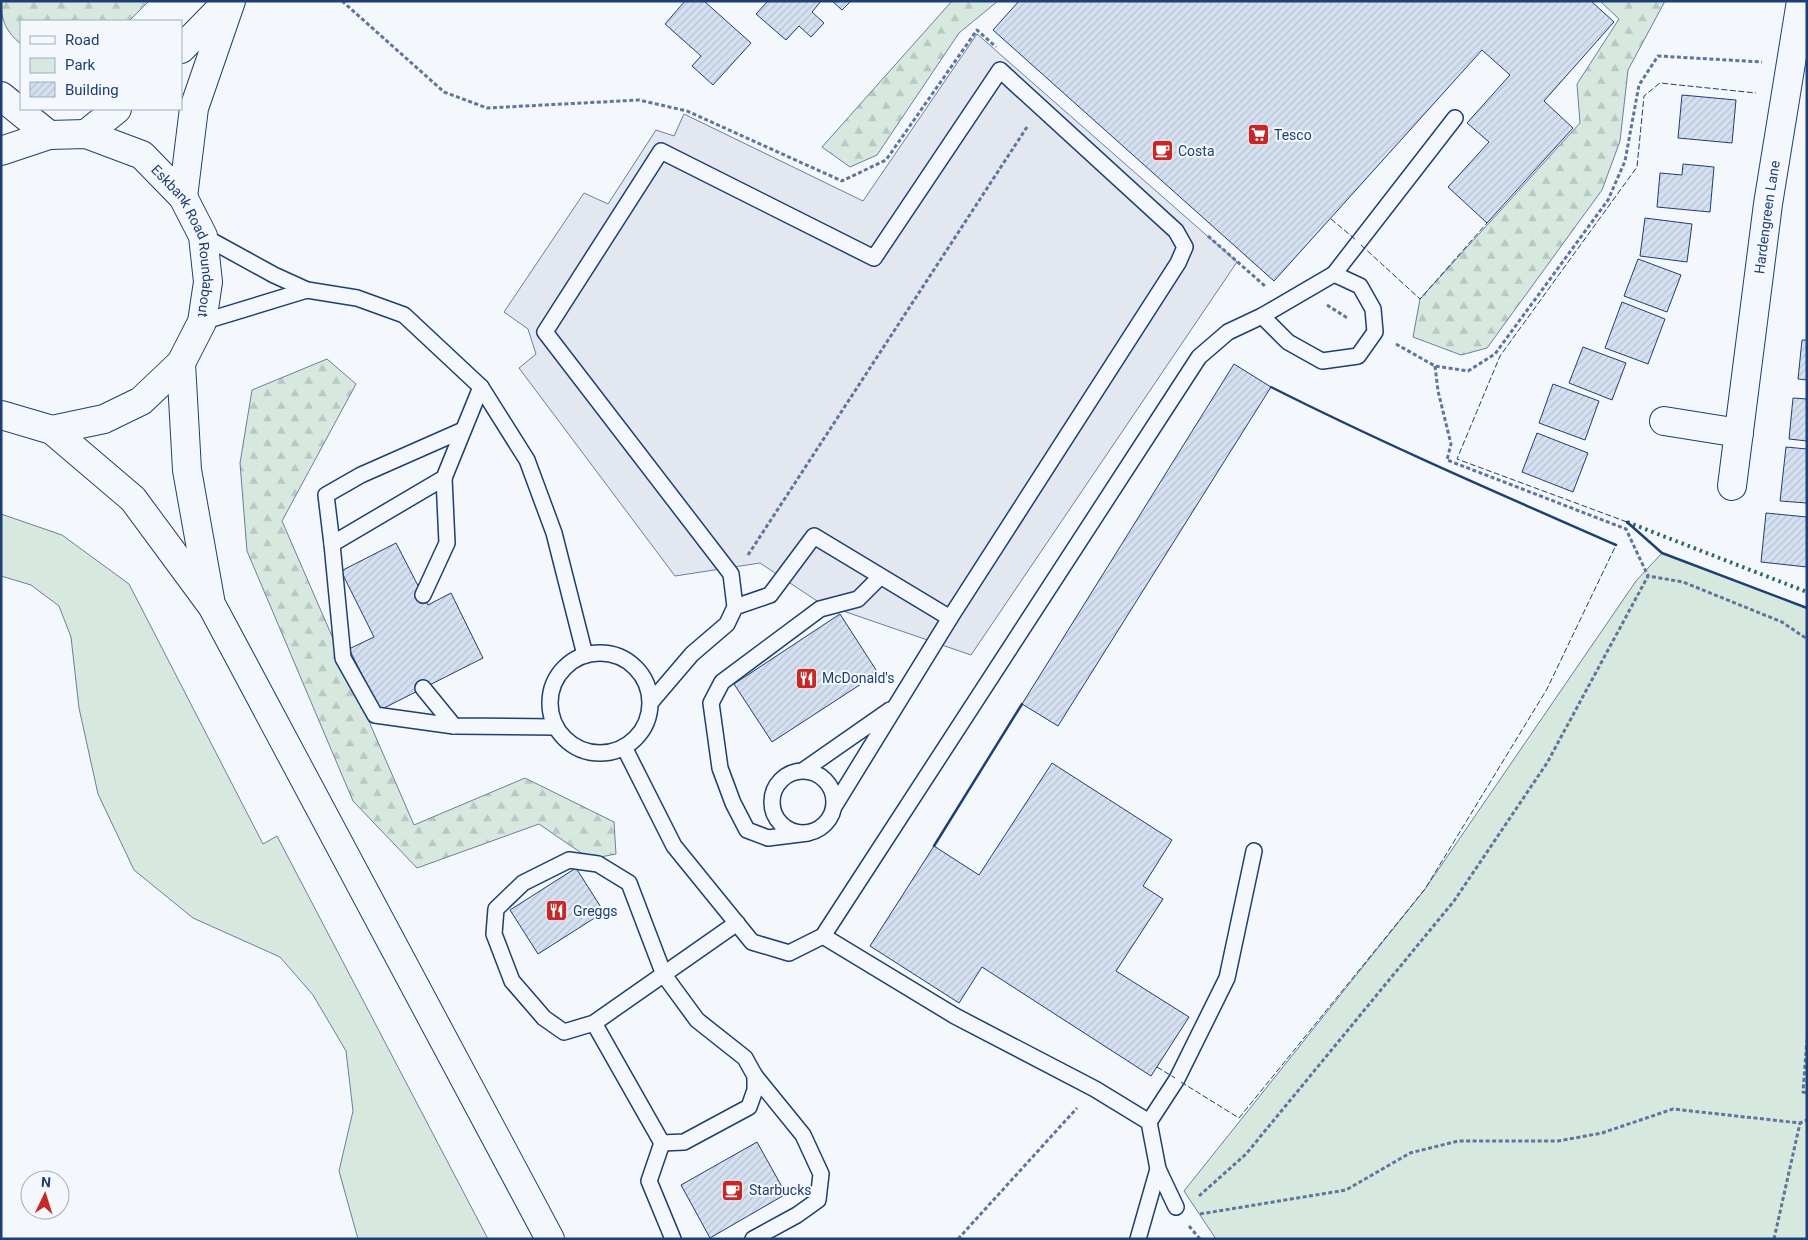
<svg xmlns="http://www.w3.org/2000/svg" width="1808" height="1240" viewBox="0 0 1808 1240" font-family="Roboto,sans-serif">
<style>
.green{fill:#d7e8df;stroke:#687fa3}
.forest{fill:url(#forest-firs);stroke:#687fa3}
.parking{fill:#e3e8f0;stroke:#687fa3}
.building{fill:url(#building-hatch);stroke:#1d3f73}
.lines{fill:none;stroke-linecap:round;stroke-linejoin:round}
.service-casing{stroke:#1d3f73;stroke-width:18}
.minor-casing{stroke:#1d3f73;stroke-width:30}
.primary-casing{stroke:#1d3f73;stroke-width:30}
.path{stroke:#5e769c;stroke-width:3;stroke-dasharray:4 2.5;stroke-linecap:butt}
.service{stroke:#f4f7fb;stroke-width:15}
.minor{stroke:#f4f7fb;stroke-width:28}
.primary{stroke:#f4f7fb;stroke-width:28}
.hedge{stroke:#2c6c60;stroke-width:4;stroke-dasharray:2.5 4;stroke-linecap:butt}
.fence{stroke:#1d3f73;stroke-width:1;stroke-dasharray:6 2.5;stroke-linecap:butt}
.wall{stroke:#1d3f73;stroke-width:2.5}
.labels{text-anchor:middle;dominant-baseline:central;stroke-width:4;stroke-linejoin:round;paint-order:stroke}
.poi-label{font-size:14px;fill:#1d3f73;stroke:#f4f7fb;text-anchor:start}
.street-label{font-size:14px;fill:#1d3f73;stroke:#f4f7fb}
</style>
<defs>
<pattern id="forest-firs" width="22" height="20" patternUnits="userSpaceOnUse" patternTransform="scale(1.25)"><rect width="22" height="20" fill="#d7e8df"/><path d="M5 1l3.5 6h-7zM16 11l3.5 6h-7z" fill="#b8c8c3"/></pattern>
<pattern id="building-hatch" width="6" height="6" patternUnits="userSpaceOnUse" patternTransform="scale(1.25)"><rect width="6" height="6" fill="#d5e0f0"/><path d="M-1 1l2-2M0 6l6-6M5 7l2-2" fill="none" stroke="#b6c1d1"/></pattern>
</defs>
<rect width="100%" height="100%" fill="#f4f7fb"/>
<g class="green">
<path d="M1,514L62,535L129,584L263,844L277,836L488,1239H358L339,1171L353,1111L346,1051L313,995L280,957L193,918L134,870L98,794L79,708L71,637L59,606L31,585L1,576Z"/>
<path d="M1662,553L1807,608V1239H1216L1184,1191L1425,889L1636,581Z"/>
</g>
<g class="forest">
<path d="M1,1H149L129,21H21V44C6,32 1,20 1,1Z"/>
<path d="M952,1H998L959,33L877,155L850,167L822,147Z"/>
<path d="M1600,1H1665L1628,70L1620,141L1602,190L1487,348L1461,355L1413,337L1420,299L1580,123L1577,84L1619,19Z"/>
<path d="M327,359L356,384L282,521L414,825L525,778L614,822L616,854L590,859L539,824L417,868L353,801L247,551L240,463L252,390Z"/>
</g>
<path class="parking" d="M977,34L1237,262L971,655L820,603L760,563L675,576L519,368L536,354L528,329L504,312L584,193L608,204L656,130L674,136L684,114L863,201Z"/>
<g class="building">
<path d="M685,1H704L751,43L713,85L692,66L701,56L665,24Z"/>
<path d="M768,1H821L812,12L824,23L811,37L799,26L786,40L756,14Z"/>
<path d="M832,1H851L842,10Z"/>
<path d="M1019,1H1591L1614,22L1544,101L1573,128L1487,223L1448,187L1489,142L1467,123L1510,75L1482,50L1274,281L993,30Z"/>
<path d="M1682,95L1736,100L1732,143L1678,138Z"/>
<path d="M1683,164L1714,167L1710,212L1657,207L1660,173L1682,175Z"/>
<path d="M1645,218L1692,224L1687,262L1640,256Z"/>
<path d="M1638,259L1681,275L1667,312L1624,296Z"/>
<path d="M1622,302L1665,319L1648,364L1605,348Z"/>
<path d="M1802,340H1807V380L1798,379Z"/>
<path d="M1583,347L1626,363L1612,400L1569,383Z"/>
<path d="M1234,364L1271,387L1058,726L1022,704Z"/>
<path d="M1553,384L1599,401L1585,440L1539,423Z"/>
<path d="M1793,398L1807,399V441L1789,439Z"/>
<path d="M1537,433L1588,453L1573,492L1522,472Z"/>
<path d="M1786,447L1807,449V503L1780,501Z"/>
<path d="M1766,513L1807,517V567L1761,562Z"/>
<path d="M396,543L428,605L451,593L483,658L380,710L349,649L374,637L341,571Z"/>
<path d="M840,614L878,673L772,742L734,684Z"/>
<path d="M1052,763L1172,840L1143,886L1163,899L1116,971L1189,1017L1151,1076L982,967L959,1003L870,946L934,846L979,875Z"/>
<path d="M576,868L604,912L538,954L510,910Z"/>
<path d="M757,1142L786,1194L710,1238L681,1185Z"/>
</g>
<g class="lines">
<defs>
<g id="service">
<path d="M203,236L274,275L307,290L357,298L404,315L481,387L527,460L554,533L585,655"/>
<path d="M1262,316L1288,342L1322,361L1358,356L1375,332L1373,309L1360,286L1334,274"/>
<path d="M202,322L307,290"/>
<path d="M481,387L444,478L332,544L343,658L375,715L454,726L556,727"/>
<path d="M332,544L326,495L361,475L463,430"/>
<path d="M423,595L447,543L444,478"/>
<circle cx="600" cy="703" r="50"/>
<path d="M423,688L454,726"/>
<path d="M651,702L692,654L727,624L735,607L731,574L545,332L661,151L874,258L1000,70L1176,231L1185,247L1178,263L950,618L814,536L770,595L735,607"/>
<path d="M624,747L674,846L752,942L789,953L823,936L1199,357L1228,332L1262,316L1334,274L1455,118"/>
<path d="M804,770L890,710"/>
<circle cx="803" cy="802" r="31"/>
<path d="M835,805L950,618"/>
<path d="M808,833L768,838L747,830L733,803L720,768L711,703L722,682L820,609L858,599L880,577"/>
<path d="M823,936L955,1016L1095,1089L1149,1122L1158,1169L1176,1207"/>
<path d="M594,1023L662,1143L684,1142L749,1107L755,1090V1076L745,1058L697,1020L664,975L629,883L598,864L569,860L523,883L496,909L494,934L512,981L544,1018L564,1032L594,1023L737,923"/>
<path d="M1149,1122L1177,1079L1227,978L1254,851"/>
<path d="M662,1143L649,1181L673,1239"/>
<path d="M753,1239L797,1215L818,1200L821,1174L803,1135L755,1076"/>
<path d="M1138,1239L1158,1169"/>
</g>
<g id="minor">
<path d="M1664,421L1739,433"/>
<path id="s1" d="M1732,486L1768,204L1801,1"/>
</g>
<g id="primary">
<path d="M181,49L227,2"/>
<path d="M1,96L49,135"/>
<path d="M86,134L117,109"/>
<path id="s2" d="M1,151L49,135L86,134L142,155L183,197L203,236L208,282L202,322L181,363L141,401L104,419L52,430L1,415"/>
<path d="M183,197L194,108L231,1"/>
<path d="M181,363L187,470L210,599"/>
<path d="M52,430L133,499L212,606L550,1239"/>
</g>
</defs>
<use href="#service" class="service-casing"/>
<use href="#minor" class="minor-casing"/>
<use href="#primary" class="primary-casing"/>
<g class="path">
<path d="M342,1L444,92L487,108L639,100L687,111L842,181L886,160L977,30L996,47"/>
<path d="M1208,236L1265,286"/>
<path d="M1327,305L1349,319"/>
<path d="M1396,344L1435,366L1468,371L1495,354L1608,200L1625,161L1639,85L1658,56L1762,62"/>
<path d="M1435,366L1438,391L1451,444L1447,460L1626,529L1648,576"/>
<path d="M748,555L1027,127"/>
<path d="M1807,1039L1803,1092L1807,1093"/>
<path d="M1199,1196L1246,1154L1454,901L1547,763L1648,576L1683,582L1782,622L1807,639"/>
<path d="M1200,1214L1346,1190L1410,1153L1458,1141H1558L1602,1133L1673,1109L1800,1123L1807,1120"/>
<path d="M1189,1226L1200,1239"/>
<path d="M958,1239L1077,1108"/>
<path d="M1774,1239L1800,1123"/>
</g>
<use href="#service" class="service"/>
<use href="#minor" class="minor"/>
<use href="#primary" class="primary"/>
<path class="hedge" d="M1627,522L1807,592"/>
<g class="fence">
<path d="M1331,219L1356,240"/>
<path d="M1361,245L1420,299L1487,223"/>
<path d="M1627,522L1457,459L1500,356L1637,167L1644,96L1660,83L1756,93"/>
<path d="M1157,1067L1175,1078"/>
<path d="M1181,1082L1239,1118L1425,889L1547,689L1616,545"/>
</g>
<g class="wall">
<path d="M1271,387C1384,444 1500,494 1616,545"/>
<path d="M1627,522L1662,553L1807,608"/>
<path d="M934,846L1022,704"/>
</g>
</g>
<defs>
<symbol id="supermarket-square" viewBox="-11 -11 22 22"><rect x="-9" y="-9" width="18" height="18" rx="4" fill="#c62828" stroke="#f4f7fb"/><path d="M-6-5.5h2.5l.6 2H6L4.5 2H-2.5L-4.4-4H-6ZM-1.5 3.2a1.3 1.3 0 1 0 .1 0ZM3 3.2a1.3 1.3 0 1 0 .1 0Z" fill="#fff"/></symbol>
<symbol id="cafe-square" viewBox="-11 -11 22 22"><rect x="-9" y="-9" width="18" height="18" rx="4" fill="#c62828" stroke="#f4f7fb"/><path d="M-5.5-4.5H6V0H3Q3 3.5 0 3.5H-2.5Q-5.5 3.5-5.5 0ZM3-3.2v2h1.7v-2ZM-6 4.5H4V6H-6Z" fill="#fff"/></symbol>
<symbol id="restaurant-square" viewBox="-11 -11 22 22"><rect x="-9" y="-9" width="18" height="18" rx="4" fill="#c62828" stroke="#f4f7fb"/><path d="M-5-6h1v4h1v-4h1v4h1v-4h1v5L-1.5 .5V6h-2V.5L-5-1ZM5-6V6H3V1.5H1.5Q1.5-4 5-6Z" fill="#fff"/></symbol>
</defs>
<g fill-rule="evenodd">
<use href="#supermarket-square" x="1246" y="122" width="25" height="25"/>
<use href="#cafe-square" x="1150" y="138" width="25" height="25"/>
<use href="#restaurant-square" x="794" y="666" width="25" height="25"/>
<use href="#restaurant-square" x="544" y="898" width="25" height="25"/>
<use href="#cafe-square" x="720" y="1178" width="25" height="25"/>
</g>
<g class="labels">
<g class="poi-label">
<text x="1274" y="135">Tesco</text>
<text x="1178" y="151">Costa</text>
<text x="822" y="678">McDonald's</text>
<text x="573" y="911">Greggs</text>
<text x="749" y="1190">Starbucks</text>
</g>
<g class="street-label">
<text stroke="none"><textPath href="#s1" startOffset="271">Hardengreen Lane</textPath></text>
<text stroke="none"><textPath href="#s2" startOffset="248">Eskbank Road Roundabout</textPath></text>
</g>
</g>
<rect width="1808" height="1240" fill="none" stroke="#1d3f73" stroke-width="5"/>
<rect x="20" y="20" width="162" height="90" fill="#f4f7fb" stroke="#9eadc5"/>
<rect x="30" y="36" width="25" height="8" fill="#f4f7fb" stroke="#9eadc5"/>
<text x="65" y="45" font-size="15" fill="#1d3f73">Road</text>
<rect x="30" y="58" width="25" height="15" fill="#d7e8df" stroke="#9eadc5"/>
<text x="65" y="70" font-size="15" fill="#1d3f73">Park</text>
<rect x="30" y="82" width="25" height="15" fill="url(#building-hatch)" stroke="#9eadc5"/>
<text x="65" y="95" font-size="15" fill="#1d3f73">Building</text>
<g transform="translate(45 1195) rotate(4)"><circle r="24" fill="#f4f7fb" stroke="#9eadc5"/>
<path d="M0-4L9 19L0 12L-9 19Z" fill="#c62828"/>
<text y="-8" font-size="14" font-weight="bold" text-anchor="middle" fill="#1d3f73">N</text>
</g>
</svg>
